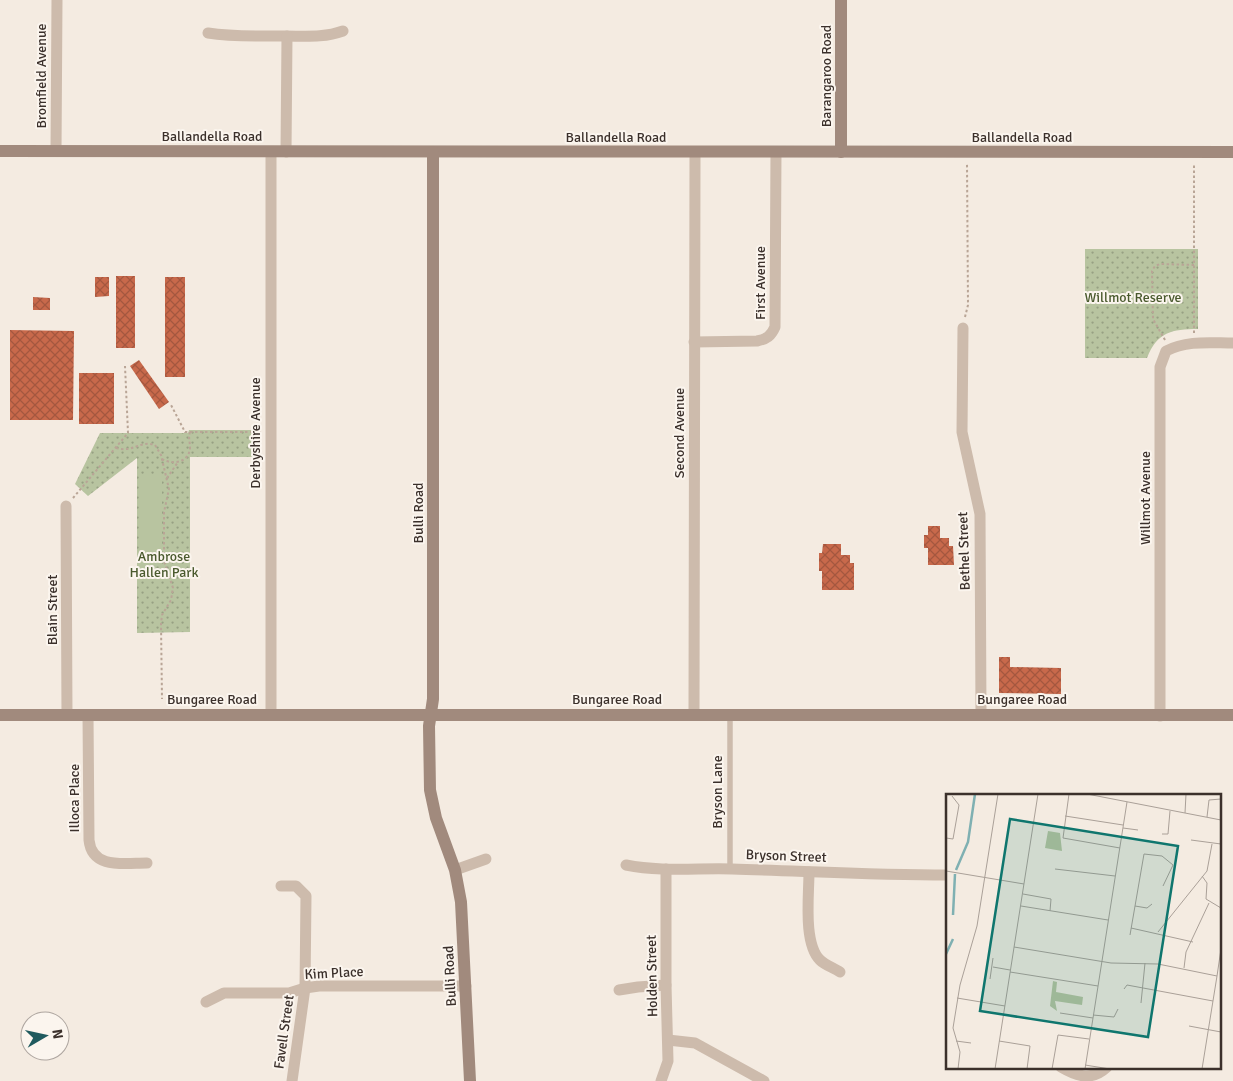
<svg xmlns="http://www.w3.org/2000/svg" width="1233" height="1081" viewBox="0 0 1233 1081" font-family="Signika,sans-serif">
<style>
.park{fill:url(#park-dots)}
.garden{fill:#b8c4a0}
.building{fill:url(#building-cross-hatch)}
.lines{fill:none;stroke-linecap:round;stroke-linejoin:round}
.path{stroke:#b9a596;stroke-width:2;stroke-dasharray:2.5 2.5;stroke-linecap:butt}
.lane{stroke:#cdbbac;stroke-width:5.5}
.street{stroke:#cdbbac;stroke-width:11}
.secondary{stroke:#a18a7d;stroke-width:12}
.labels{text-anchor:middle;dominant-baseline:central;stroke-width:4;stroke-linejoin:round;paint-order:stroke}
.street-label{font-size:14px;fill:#3b302b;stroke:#fbf5ee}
.park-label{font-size:14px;fill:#4a5a2e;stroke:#fbf5ee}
.inset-river{fill:none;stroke:#7fb0b2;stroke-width:2.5}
.inset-road{fill:none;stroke:#aaa098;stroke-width:1}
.view{fill:#0f766e;fill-opacity:0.15;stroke:#0f766e;stroke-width:2.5}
.inset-edge{fill:none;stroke:#3b302b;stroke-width:2.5}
</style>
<defs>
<pattern id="park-dots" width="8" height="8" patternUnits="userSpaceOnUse" patternTransform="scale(1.25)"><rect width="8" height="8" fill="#b8c4a0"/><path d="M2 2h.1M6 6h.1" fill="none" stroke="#97a083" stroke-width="1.8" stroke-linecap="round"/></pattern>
<pattern id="building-cross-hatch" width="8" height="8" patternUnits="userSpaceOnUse" patternTransform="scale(1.25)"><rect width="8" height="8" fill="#c8694b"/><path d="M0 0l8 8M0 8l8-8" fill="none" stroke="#a4573f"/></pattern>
</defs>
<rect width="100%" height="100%" fill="#f4ebe1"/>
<g class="park">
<path d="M1085,249H1198V329C1172,329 1157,332 1147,358H1085Z"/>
<path d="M189,430H259V457H190V632L137,633V458L88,496L75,484L100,433H188Z"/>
</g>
<rect class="garden" x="141" y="475" width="21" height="89"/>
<g class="building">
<rect x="116" y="276" width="19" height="72"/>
<path d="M95,277H109V296L95,297Z"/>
<rect x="165" y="277" width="20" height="100"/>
<path d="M33,297L50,298V310H33Z"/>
<path d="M10,330L74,331L73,420H10Z"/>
<path d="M139,360L169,402L159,409L130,366Z"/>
<rect x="79" y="373" width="35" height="51"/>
<path d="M928,526H940V538H949V546H953L954,565H928V548H924V535H928Z"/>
<path d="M823,544H841V555H850V563H854V590H822V571H819V553H822Z"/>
<path d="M999,657H1010V667L1061,668V694L999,693Z"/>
</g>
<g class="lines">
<g class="path">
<path d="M965,317L968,305L967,164"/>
<path d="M1194,333V165"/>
<path d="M1165,340L1153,319L1152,271L1155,266L1160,264L1194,265"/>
<path d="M190,432H261"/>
<path d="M116,448C133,453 140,440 155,445L161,455L169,489L164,512V561L173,588L171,600L162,615L161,624L162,699"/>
<path d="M162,459C172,465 189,463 190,448C190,441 188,438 190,432H185L170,403"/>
<path d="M167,478L178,462"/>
<path d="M73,498L128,433L125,366"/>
</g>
<path class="lane" d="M730,716V869"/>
<g class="street">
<path d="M208,33C234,37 259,36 285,36C305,36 324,38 343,31"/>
<path d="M56,151L57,0"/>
<path d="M271,152V714"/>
<path d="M286,152L287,36"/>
<path d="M963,328L962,432L980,514L981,714"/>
<path d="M694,342L757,341C767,339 771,336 775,327L776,152"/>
<path d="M66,506L67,715"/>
<path d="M694,714L695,152"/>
<path d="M88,715L89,840C92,870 125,863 147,863"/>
<path d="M1160,716V367L1166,351C1187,340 1210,343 1233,343"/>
<path d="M626,865C661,872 696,868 732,869C804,871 875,875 947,875"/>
<path d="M455,870L486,859"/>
<path d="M809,872C809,895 803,943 820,960C825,965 834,968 840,972"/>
<path d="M281,886H296L306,896L305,988L292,1081"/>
<path d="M619,990L638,987L666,985"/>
<path d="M206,1002L224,993H289L305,988L319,986H466"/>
<path d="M668,1040L695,1043L764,1081"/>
<path d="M1061,1067C1078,1077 1092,1081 1107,1067"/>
<path d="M661,1081L668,1061L666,985V869"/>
</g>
<g class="secondary">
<path d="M841,0V152"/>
<path d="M0,151L1233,152"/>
<path d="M433,152V699L429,726L430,790L436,818L455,870L461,902L470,1081"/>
<path d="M0,715H1233"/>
</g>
</g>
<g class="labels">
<g class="street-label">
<text transform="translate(41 76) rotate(-90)">Bromfield Avenue</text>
<text transform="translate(826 76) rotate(-90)">Barangaroo Road</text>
<text x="212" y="136">Ballandella Road</text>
<text x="616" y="137">Ballandella Road</text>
<text x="1022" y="137">Ballandella Road</text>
<text transform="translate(760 283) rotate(-90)">First Avenue</text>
<text transform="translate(255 433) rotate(-90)">Derbyshire Avenue</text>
<text transform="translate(679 433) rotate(-90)">Second Avenue</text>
<text transform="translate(1145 498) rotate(-90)">Willmot Avenue</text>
<text transform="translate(418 513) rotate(-90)">Bulli Road</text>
<text transform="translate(964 551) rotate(-92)">Bethel Street</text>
<text transform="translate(52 610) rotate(-90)">Blain Street</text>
<text x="212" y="699">Bungaree Road</text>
<text x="617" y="699">Bungaree Road</text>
<text x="1022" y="699">Bungaree Road</text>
<text transform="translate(717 792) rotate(-90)">Bryson Lane</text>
<text transform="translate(74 798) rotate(-90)">Illoca Place</text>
<text transform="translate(786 856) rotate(2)">Bryson Street</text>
<text transform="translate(334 973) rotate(-3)">Kim Place</text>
<text transform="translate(450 976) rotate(-93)">Bulli Road</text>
<text transform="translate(652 976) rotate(-91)">Holden Street</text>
<text transform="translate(284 1032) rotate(-82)">Favell Street</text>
</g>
<g class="park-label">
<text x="1133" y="297">Willmot Reserve</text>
<text x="164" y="556">Ambrose<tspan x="164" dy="16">Hallen Park</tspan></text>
</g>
</g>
<g transform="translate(946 794)">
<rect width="275" height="275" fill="#f4ebe1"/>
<path d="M102,37L114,39L116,57L99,54ZM107,187L111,188L110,198L137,203L136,211L109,207L111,217L104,212Z" fill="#b8c4a0"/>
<path class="inset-river" d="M10,76L22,48L29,0M7,121L9,80M0,160L7,145"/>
<path class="inset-road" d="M123,0L117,44L174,54M141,0L275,26M239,19L240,0M119,22L177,31M261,23L263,6L275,5M177,34L192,36M216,40H222L224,17M0,44L7,45L13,11L6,2M245,46L275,50M109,75L169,82M0,77L78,90M256,82L261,89L260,105L275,114M77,100L105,105L104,117M75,112L162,126M189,112L201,114L206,110M185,134L247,148M212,138L261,77L266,50M184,141L198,60L216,62L227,71L217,92M68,153L165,169L212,170L271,182L275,155M47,173L64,176M238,174L240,158L263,109M64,178L152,192M44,185L47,164M178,195L181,191L267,207M11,204L59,212M195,209L199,169M114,219L147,224M147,221L168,223L172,215M243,232L275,238M10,247L25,249M53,247L84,252L81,275M139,271L164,275M12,275L14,258L7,234L14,191L31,132L52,0M49,275L92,0M106,275L112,241L143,245M139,275L181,8M256,275L271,182"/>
<path class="view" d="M64,25L232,52L202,243L34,217Z"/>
<rect width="275" height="275" class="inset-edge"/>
</g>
<g transform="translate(45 1036) rotate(81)"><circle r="24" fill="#fbf5ee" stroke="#aea6a0"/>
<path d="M0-4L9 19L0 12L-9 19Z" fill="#1f5a5e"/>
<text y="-8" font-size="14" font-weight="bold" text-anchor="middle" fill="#3b302b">N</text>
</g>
</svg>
